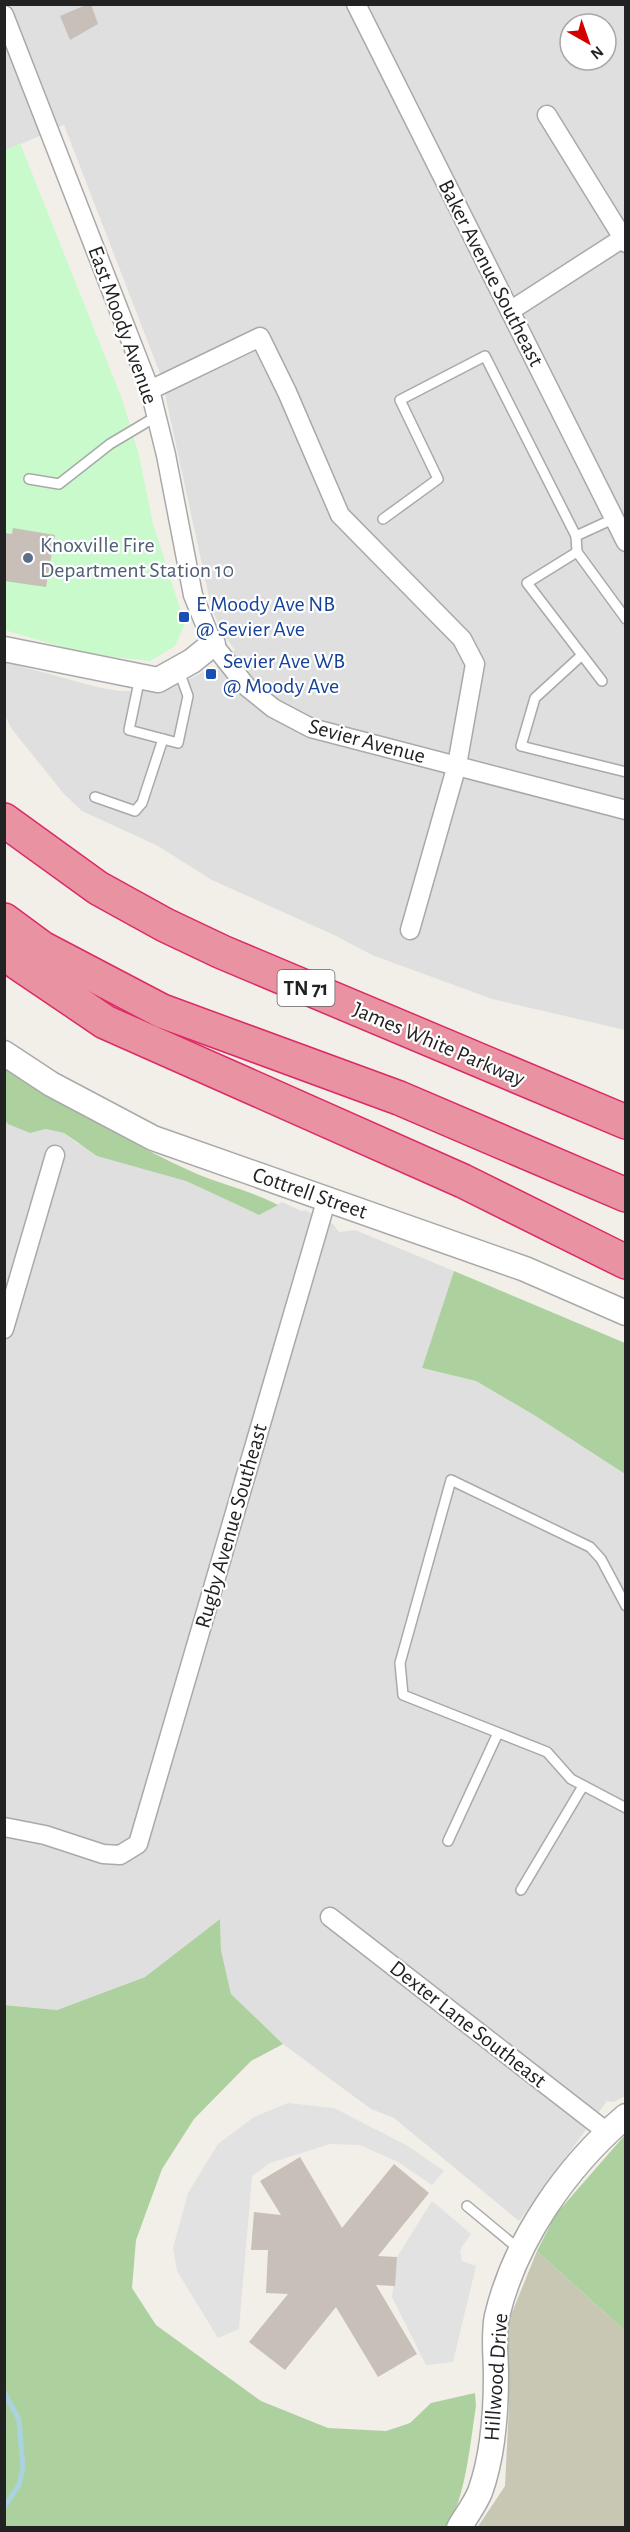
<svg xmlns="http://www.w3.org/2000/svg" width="630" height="2532" viewBox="0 0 630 2532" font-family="'Alegreya Sans',sans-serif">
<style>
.residential{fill:#e0dfdf;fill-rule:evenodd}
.construction{fill:#c7c7b4}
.forest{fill:#add19e}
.park{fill:#c8facc}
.parking{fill:#e2e2e2}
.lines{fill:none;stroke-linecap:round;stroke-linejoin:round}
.stream{stroke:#aad3df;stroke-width:5}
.building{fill:#c7bfb8}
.service-casing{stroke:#a9a9a9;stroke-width:12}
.minor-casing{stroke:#a9a9a9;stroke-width:21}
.tertiary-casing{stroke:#a9a9a9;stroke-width:27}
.motorway-casing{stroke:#dc2a67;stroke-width:36}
.service{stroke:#fff;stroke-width:9}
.minor{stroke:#fff;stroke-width:18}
.tertiary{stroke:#fff;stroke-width:24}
.motorway{stroke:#e892a2;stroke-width:33}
.service-dot{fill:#5c6f8a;stroke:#fff;stroke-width:2}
.transit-dot{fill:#1a4fb4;stroke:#fff;stroke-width:2}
.labels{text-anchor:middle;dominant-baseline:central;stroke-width:4.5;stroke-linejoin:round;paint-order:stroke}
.shield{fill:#fff;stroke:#646464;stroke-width:1.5}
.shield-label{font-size:21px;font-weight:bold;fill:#222}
.street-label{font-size:22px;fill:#222;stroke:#fff}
.service-label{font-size:22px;fill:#4e5e75;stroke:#fff;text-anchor:start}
.transit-label{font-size:22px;fill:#164399;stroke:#fff;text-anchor:start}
</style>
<rect width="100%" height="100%" fill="#f2efe9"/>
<g class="residential">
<path d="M5,5H625V1030L492,999L372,955L334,935L212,880L158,846L82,811L64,794L11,728L5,715V662L97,687L119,691H150L178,684L198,675L208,668L213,669L235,650L222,633L211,606L161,376L64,125L5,151ZM570,24H606V60H570Z"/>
<path d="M4,1121L30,1133L46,1129L64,1133L78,1144L186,1181L259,1215L282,1202L301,1211L305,1210L333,1224L339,1232L355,1230L454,1271L422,1368L476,1381L534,1415L625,1474V2096L614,2102L607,2101L519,2221L394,2118L371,2109L283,2044L231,1994L221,1950L220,1919L145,1977L57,2010L5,2005Z"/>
</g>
<path class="construction" d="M537,2251L625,2331V2527L477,2528L505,2486L509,2406L507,2325Z"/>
<g class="forest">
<path d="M4,1067C67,1105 129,1144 197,1174C223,1185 252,1191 278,1205L259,1215L186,1181L97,1156L64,1133L46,1129L30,1133L8,1124L5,1121Z"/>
<path d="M454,1271L625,1343V1474L534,1415L476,1381L422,1368Z"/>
<path d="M220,1919L221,1950L231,1994L283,2044L251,2061L194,2119L162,2169L136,2240L132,2288L156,2325L261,2401L328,2428L386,2431L410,2423L431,2403L475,2393L476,2406C471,2436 465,2507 445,2527H5L4,2005L57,2010L145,1977Z"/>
<path d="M625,2135V2331L537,2251L556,2214Z"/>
</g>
<path class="park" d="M20,143L122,399L139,455L153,524L185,624L175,646L150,661L82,653L5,630L4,151Z"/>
<g class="parking">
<path d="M288,2103L334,2108L408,2146L444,2171L432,2185L398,2162L360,2145L330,2144L270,2163L252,2176L239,2329L218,2338L177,2271L173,2248L188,2193L218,2144L254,2117Z"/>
<path d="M432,2201L471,2234L460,2250L462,2261L476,2266L453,2362L426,2365L392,2297L397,2257Z"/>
</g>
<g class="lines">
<path class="stream" d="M4,2392L19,2420L23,2468L19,2485L4,2507"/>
</g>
<g class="building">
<path d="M88,4H91L98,24L70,40L60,16Z"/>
<path d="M13,528L55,535L46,587L4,581V533L12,534Z"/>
<path d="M300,2157L342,2228L394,2164L429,2193L378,2256L397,2257L395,2286L376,2285L417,2354L378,2377L336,2307L285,2370L249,2342L288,2294L266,2293L268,2250H251L254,2212L281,2215L260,2181Z"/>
</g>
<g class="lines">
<defs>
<g id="service">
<path d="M29,479L59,484L110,444L157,416"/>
<path d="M383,519L438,479L400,400L485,356L576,536L613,519"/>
<path d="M576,536L577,552L527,583L602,681"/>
<path d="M577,552L626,619"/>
<path d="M582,655L535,698L521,746L626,772"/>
<path d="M140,677L129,730L178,743L188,696L179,671"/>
<path d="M95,797L135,811L142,803L163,739"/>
<path d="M626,1606L601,1559L590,1547L451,1480L400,1663L403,1695L547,1752L571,1779L626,1808"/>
<path d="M448,1841L498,1733"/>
<path d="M521,1890L583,1786"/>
<path d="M467,2206L520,2250"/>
</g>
<g id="minor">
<path d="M356,4L626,542"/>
<path d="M4,15L150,390L166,455L193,595L213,644L247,687L273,708L311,728L626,810"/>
<path d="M547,115L626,243"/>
<path d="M510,311L623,238L626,234"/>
<path d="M150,390L260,337L287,392L340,515L462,639L475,664L457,765L410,930"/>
<path d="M4,1329L55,1155"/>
<path d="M4,1827L45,1835L103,1854L120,1855L138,1844L327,1198"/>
<path d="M330,1917L607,2132"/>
</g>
<g id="tertiary">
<path d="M4,649L158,680L192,661L213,644"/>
<path d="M4,1053L51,1084L153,1138L525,1269L626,1313"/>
<path d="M459,2528C466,2516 475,2504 480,2492C493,2456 496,2414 496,2375C496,2357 493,2334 497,2316C515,2240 567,2166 626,2116"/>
</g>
<g id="motorway">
<path d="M4,820L98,888L165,925L222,952L626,1122"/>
<path d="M4,920L42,948L162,1011L399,1098L626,1195"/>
<path d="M4,951L18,963L105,1022L463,1181L626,1262"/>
</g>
</defs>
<use href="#service" class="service-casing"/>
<use href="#minor" class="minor-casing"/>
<use href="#tertiary" class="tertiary-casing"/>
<use href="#motorway" class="motorway-casing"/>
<use href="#service" class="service"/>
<use href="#minor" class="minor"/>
<use href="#tertiary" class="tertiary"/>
<use href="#motorway" class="motorway"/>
</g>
<circle class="service-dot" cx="28" cy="558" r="6"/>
<g class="transit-dot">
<rect x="178" y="611" width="12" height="12" rx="3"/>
<rect x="205" y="668" width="12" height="12" rx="3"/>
</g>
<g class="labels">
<rect class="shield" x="277.5" y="970" width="57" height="36" rx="4.5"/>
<g class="shield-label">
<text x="306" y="988">TN 71</text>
</g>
<g class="street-label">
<text transform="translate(491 273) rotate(63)">Baker Avenue Southeast</text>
<text transform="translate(123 325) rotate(70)">East Moody Avenue</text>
<text transform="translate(367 741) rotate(15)">Sevier Avenue</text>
<text transform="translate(439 1044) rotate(23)">James White Parkway</text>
<text transform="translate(310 1193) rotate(19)">Cottrell Street</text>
<text transform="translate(231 1526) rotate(-74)">Rugby Avenue Southeast</text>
<text transform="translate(468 2024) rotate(38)">Dexter Lane Southeast</text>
<text transform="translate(496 2377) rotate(-86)">Hillwood Drive</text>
</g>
<g class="service-label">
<text x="40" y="545">Knoxville Fire<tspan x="40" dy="25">Department Station 10</tspan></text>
</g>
<g class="transit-label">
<text x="196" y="604">E Moody Ave NB<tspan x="196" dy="25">@ Sevier Ave</tspan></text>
<text x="223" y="661">Sevier Ave WB<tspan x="223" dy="25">@ Moody Ave</tspan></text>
</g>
</g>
<rect width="630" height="2532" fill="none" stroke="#222222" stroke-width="12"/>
<g transform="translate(588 42) rotate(140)"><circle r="28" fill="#ffffff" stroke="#a7a7a7" stroke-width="1.5"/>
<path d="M0-4.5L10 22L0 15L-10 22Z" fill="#d40000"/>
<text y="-9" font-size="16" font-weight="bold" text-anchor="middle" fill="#222222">N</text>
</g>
</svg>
